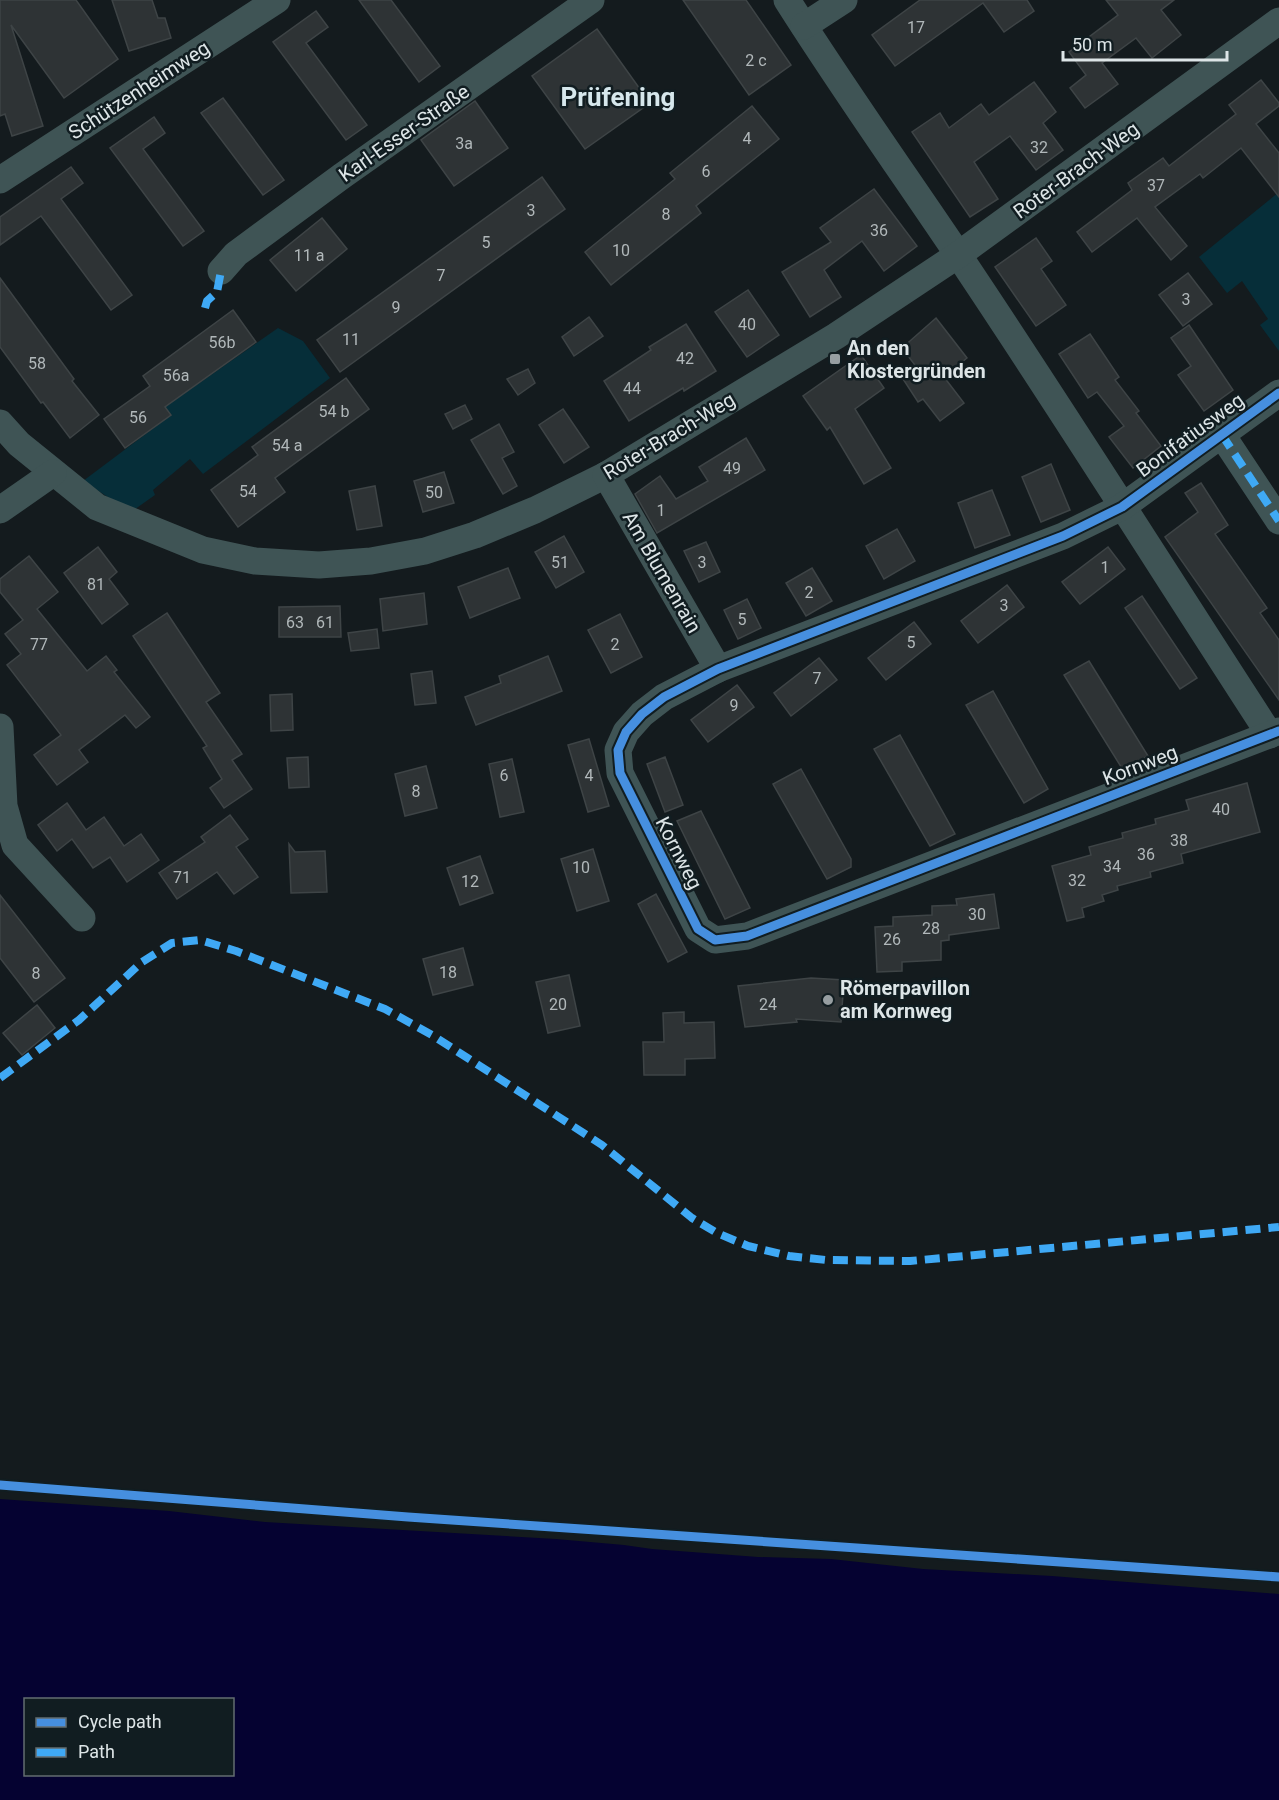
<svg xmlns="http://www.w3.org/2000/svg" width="1279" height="1800" viewBox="0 0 1279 1800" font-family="Roboto,sans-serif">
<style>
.green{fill:#062e39}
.water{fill:#050231;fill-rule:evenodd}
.building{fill:#2e3335;stroke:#3e4446;stroke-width:1.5}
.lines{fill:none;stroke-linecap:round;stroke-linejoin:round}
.minor{stroke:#3f5455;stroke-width:27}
.quiet{stroke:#3fa9f5;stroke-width:8;stroke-dasharray:15 8;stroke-linecap:butt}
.cycleway-casing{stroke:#111d21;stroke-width:13}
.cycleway{stroke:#468fdf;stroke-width:9}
.poi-dot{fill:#979ea1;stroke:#111d21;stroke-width:2}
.labels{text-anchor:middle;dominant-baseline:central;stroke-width:5;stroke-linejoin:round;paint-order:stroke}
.number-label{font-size:16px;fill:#b1b8ba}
.street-label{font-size:20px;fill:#dde5e7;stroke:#111d21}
.poi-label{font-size:20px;font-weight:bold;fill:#dde5e7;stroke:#111d21;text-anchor:start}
.district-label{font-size:26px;font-weight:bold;fill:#d6e7ec;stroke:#111d21}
</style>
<rect width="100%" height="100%" fill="#141b1e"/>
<g class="green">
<path d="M1279,192V351L1260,325L1268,319L1242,281L1227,293L1199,257Z"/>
<path d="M278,328L303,341L330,378L203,474L190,459L153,490L155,495L131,512L83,481L171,415L165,407Z"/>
</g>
<path class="water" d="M0,1499L169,1511L265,1522L556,1539L624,1545L652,1549L758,1557L831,1559L923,1569L1052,1576L1279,1594V1800H0ZM26,1700H232V1774H26Z"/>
<g class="building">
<path d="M0,0H76L118,59L64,98L11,25L43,126L12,136L5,114L0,116Z"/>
<path d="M112,0H152L158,18H165L171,38L129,51Z"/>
<path d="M359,0H391L440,66L419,82Z"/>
<path d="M683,0H746L791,65L749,95Z"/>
<path d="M920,0H1027L1034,11L1004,32L983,3L895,66L872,35Z"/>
<path d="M1106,0H1174L1161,10L1181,35L1152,58L1136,38L1102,63L1118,84L1085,108L1070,88L1086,75L1069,52L1118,15Z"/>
<path d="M316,11L328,27L306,43L367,125L346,140L273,42Z"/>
<path d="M597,29L650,103L585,149L532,76Z"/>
<path d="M1261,80L1279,103V106L1256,124L1279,153V197L1241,148L1203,178L1200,174L1155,207L1187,246L1171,260L1137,218L1092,252L1077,232L1132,190L1128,183L1163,158L1169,166L1236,114L1229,105Z"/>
<path d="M1034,82L1056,112L1043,123L1063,150L1036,170L1010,136L974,162L998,199L970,217L912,132L940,113L949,128L981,104L989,115Z"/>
<path d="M223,98L284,180L263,195L201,113Z"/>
<path d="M475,101L508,148L454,186L421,140Z"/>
<path d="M752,106L779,139L696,206L701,213L611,285L585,252L675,179L670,173Z"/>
<path d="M154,117L165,133L143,149L204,231L183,246L110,148Z"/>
<path d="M71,167L83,183L61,199L132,295L111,310L41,216L0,245V217Z"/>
<path d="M542,177L565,209L340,372L317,340Z"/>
<path d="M874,189L917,246L884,271L862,241L824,270L841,297L810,317L782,272L831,242L820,228Z"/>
<path d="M322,218L347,249L296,291L270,260Z"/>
<path d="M1036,238L1052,261L1041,269L1066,305L1036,326L995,267Z"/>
<path d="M1188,273L1212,304L1183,326L1159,295Z"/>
<path d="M0,278L74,379L72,381L99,415L70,438L43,402L41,403L0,347Z"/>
<path d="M748,290L779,335L747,357L715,312Z"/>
<path d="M233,310L256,342L165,407L171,415L125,448L104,419L150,386L143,376Z"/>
<path d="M589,317L603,336L574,356L562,337Z"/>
<path d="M936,318L967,358L944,377L964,403L940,421L923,399L918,402L903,379L918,369L902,348Z"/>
<path d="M686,324L716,371L684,391L683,388L629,421L604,381L651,350L649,347Z"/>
<path d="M1189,325L1233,390L1204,411L1178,375L1191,366L1171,338Z"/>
<path d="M1090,334L1119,377L1115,380L1139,411L1136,413L1161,446L1133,468L1109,437L1124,426L1097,392L1088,398L1059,354Z"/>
<path d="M861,355L884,388L855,409L891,468L864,484L830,427L827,430L803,396Z"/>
<path d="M528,369L535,383L518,395L507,379Z"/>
<path d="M346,378L369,409L275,478L285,492L238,527L211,490L258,455L252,447Z"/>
<path d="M465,405L472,419L453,429L445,414Z"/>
<path d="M563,409L589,447L564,463L539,425Z"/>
<path d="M499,424L514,452L502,458L517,486L503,494L471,440Z"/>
<path d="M746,438L765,470L657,533L635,494L660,476L676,499L708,481L699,467Z"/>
<path d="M1051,464L1070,510L1041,522L1022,477Z"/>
<path d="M444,472L454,503L423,512L414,481Z"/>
<path d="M1201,483L1228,525L1215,534L1267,608L1260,613L1279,640V700L1165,537L1198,512L1185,493Z"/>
<path d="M375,486L382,526L357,530L349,491Z"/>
<path d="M992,490L1010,535L975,548L958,503Z"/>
<path d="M897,529L915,561L884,579L866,546Z"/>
<path d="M564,536L584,572L556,588L535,552Z"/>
<path d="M706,542L720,572L699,582L684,551Z"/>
<path d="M98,547L117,572L109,579L128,604L102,624L64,573Z"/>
<path d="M1108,547L1125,569L1080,604L1062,582Z"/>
<path d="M29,556L58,592L37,609L87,671L106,656L117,670L114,672L150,717L136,728L125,715L79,750L88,762L57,785L34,755L61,735L7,665L21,654L5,634L23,620L0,592V579Z"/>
<path d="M508,568L520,598L470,618L458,587Z"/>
<path d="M812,568L832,601L806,616L786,583Z"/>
<path d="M1007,585L1024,607L978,643L961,621Z"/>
<path d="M424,593L427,624L383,631L380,599Z"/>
<path d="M1142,596L1197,678L1180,689L1125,608Z"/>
<path d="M747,599L761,628L738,639L724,610Z"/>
<path d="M340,606L341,637H279V607Z"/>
<path d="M167,613L220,693L206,702L242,754L232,760L252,789L224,808L210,788L222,779L203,748L207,746L133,636Z"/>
<path d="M620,614L642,657L611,673L588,630Z"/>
<path d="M914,622L931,644L886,680L868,658Z"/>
<path d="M377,629L379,648L351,651L348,633Z"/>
<path d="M548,656L562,691L476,725L465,697L501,683L499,676Z"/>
<path d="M819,658L837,680L791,716L774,693Z"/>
<path d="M1089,661L1148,756L1123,770L1064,675Z"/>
<path d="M432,671L436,703L415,705L411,674Z"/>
<path d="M737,685L754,707L708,742L691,720Z"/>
<path d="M993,691L1048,789L1024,803L966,705Z"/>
<path d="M292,694L293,730L271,731L270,695Z"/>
<path d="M900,735L955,834L930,846L874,749Z"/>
<path d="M589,739L609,806L588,812L568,745Z"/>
<path d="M308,757L309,787L289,788L287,758Z"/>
<path d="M665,757L683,805L665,812L647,764Z"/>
<path d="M512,759L524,812L500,817L489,764Z"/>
<path d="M426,766L437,808L405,816L395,774Z"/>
<path d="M801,769L851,859V867L827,879L773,784Z"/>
<path d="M1247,783L1260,832L1181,854L1183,863L1150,872L1151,877L1117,886L1118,890L1102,895L1104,901L1082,908L1084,917L1067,921L1052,866L1091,855L1089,847L1123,838L1122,833L1156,824L1155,819L1189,810L1186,800Z"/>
<path d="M67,803L86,830L104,817L124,846L141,834L159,860L127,882L110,857L93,868L72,839L57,851L38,825Z"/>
<path d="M701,811L750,908L725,919L677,821Z"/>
<path d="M230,815L248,839L236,847L258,877L234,894L217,872L177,899L159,873L205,842L201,837Z"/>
<path d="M289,844L295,852L325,851L327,892L291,893Z"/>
<path d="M593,849L609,901L577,911L561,859Z"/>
<path d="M480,856L493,893L460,905L447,868Z"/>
<path d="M656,894L687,952L668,962L638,904Z"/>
<path d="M994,894L999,928L949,935V940L941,941V960L902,962V971L877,972L875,927L893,926V917L932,915V906L957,905L956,899Z"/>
<path d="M0,895L65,978L34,1002L0,958Z"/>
<path d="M463,948L473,985L433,995L423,959Z"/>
<path d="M569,975L580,1026L548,1033L536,982Z"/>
<path d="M811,978L844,980L841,1022L796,1019L797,1022L745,1027L738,986Z"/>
<path d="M37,1005L55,1028L22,1055L3,1033Z"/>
<path d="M684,1012V1023L714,1022L715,1058L685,1059V1075H644L643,1042H664L663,1013Z"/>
</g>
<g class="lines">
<g class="minor">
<path d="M787,0C842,87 901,170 959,256C1065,414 1166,575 1270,735"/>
<path d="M804,26L844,0"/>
<path d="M0,180L277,0"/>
<path d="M221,271L236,254L342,176L591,0"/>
<path d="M1279,393L1122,507L1063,536L718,669L664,697L642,714L626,732L618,750L620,773L698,929L715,940L747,936L1279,731"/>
<path d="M0,423L19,444L97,507L203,550L255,561L319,565L371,561L425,551L475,535L535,510L606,475L836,336L958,255L1279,21"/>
<path d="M1222,435L1279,521"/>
<path d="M606,475L718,669"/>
<path d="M0,510L53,473"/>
<path d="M0,727L4,806L15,845L82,918"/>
</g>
<g class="quiet">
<path d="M205,308L207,301L217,292L221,271"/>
<path d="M1222,435L1279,521"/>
<path d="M0,1078L79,1020L142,962L172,943L200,940L236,951L385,1009L432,1035L602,1145L692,1218L717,1233L748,1246L789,1256L826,1260L910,1261L1279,1227"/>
</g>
<defs>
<g id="cycleway">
<path d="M1279,393L1122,507L1063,536L718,669L664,697L642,714L626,732L618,750L620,773L698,929L715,940L747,936L1279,731"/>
<path d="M0,1485L408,1517L1279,1577"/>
</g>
</defs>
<use href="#cycleway" class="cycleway-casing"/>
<use href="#cycleway" class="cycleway"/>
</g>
<g class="poi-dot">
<rect x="829" y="353" width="12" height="12" rx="3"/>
<circle cx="828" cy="1000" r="6"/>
</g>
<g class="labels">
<g class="number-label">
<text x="916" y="27">17</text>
<text x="756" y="60">2 c</text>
<text x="747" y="138">4</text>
<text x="464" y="143">3a</text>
<text x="1039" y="147">32</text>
<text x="706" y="171">6</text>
<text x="1156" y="185">37</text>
<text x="531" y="210">3</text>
<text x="666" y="214">8</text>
<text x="879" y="230">36</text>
<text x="486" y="242">5</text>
<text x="621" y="250">10</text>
<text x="309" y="255">11 a</text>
<text x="441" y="275">7</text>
<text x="1186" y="299">3</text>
<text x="396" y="307">9</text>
<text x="747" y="324">40</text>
<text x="351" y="339">11</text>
<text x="222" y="342">56b</text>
<text x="685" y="358">42</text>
<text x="37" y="363">58</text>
<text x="176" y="375">56a</text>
<text x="632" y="388">44</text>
<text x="334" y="411">54 b</text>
<text x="138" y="417">56</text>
<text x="287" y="445">54 a</text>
<text x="732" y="468">49</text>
<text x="248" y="491">54</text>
<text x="434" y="492">50</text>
<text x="661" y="510">1</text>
<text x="560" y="562">51</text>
<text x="702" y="562">3</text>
<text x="1105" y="567">1</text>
<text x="96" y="584">81</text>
<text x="809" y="592">2</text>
<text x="1004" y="605">3</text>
<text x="742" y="619">5</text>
<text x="295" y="622">63</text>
<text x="325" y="622">61</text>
<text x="911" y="642">5</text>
<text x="39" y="644">77</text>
<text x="615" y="644">2</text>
<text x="817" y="678">7</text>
<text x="734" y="705">9</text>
<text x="504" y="775">6</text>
<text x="589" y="775">4</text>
<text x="416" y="791">8</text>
<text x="1221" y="809">40</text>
<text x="1179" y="840">38</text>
<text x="1146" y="854">36</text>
<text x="1112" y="866">34</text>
<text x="581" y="867">10</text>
<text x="182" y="877">71</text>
<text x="1077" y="880">32</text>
<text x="470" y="881">12</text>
<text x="977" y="914">30</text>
<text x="931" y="928">28</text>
<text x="892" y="939">26</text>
<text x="448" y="972">18</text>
<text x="36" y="973">8</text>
<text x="558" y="1004">20</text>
<text x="768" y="1004">24</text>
</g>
<g class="street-label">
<text transform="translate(139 90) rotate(-33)">Schützenheimweg</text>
<text transform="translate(404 133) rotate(-35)">Karl-Esser-Straße</text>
<text transform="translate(1076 170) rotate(-36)">Roter-Brach-Weg</text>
<text transform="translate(1190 435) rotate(-36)">Bonifatiusweg</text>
<text transform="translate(669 436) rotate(-31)">Roter-Brach-Weg</text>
<text transform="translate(662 572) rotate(60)">Am Blumenrain</text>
<text transform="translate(1140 765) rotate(-21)">Kornweg</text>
<text transform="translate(679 853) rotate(63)">Kornweg</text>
</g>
<g class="poi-label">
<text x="847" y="348">An den<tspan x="847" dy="23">Klostergründen</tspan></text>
<text x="840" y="988">Römerpavillon<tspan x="840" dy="23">am Kornweg</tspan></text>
</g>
<g class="district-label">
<text x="618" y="97">Prüfening</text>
</g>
</g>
<rect x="24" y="1698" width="210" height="78" fill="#111d21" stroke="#636d70" stroke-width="1.5"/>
<rect x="36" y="1718" width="30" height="9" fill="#468fdf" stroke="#636d70" stroke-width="1.5"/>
<text x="78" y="1728" font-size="18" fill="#dde5e7">Cycle path</text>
<rect x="36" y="1748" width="30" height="9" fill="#3fa9f5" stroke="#636d70" stroke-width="1.5"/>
<text x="78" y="1758" font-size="18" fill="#dde5e7">Path</text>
<path d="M1063 51v9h164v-9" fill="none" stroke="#dde5e7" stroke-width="3"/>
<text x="1072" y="51" font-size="18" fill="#dde5e7" stroke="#111d21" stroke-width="4.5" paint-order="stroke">50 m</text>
</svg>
